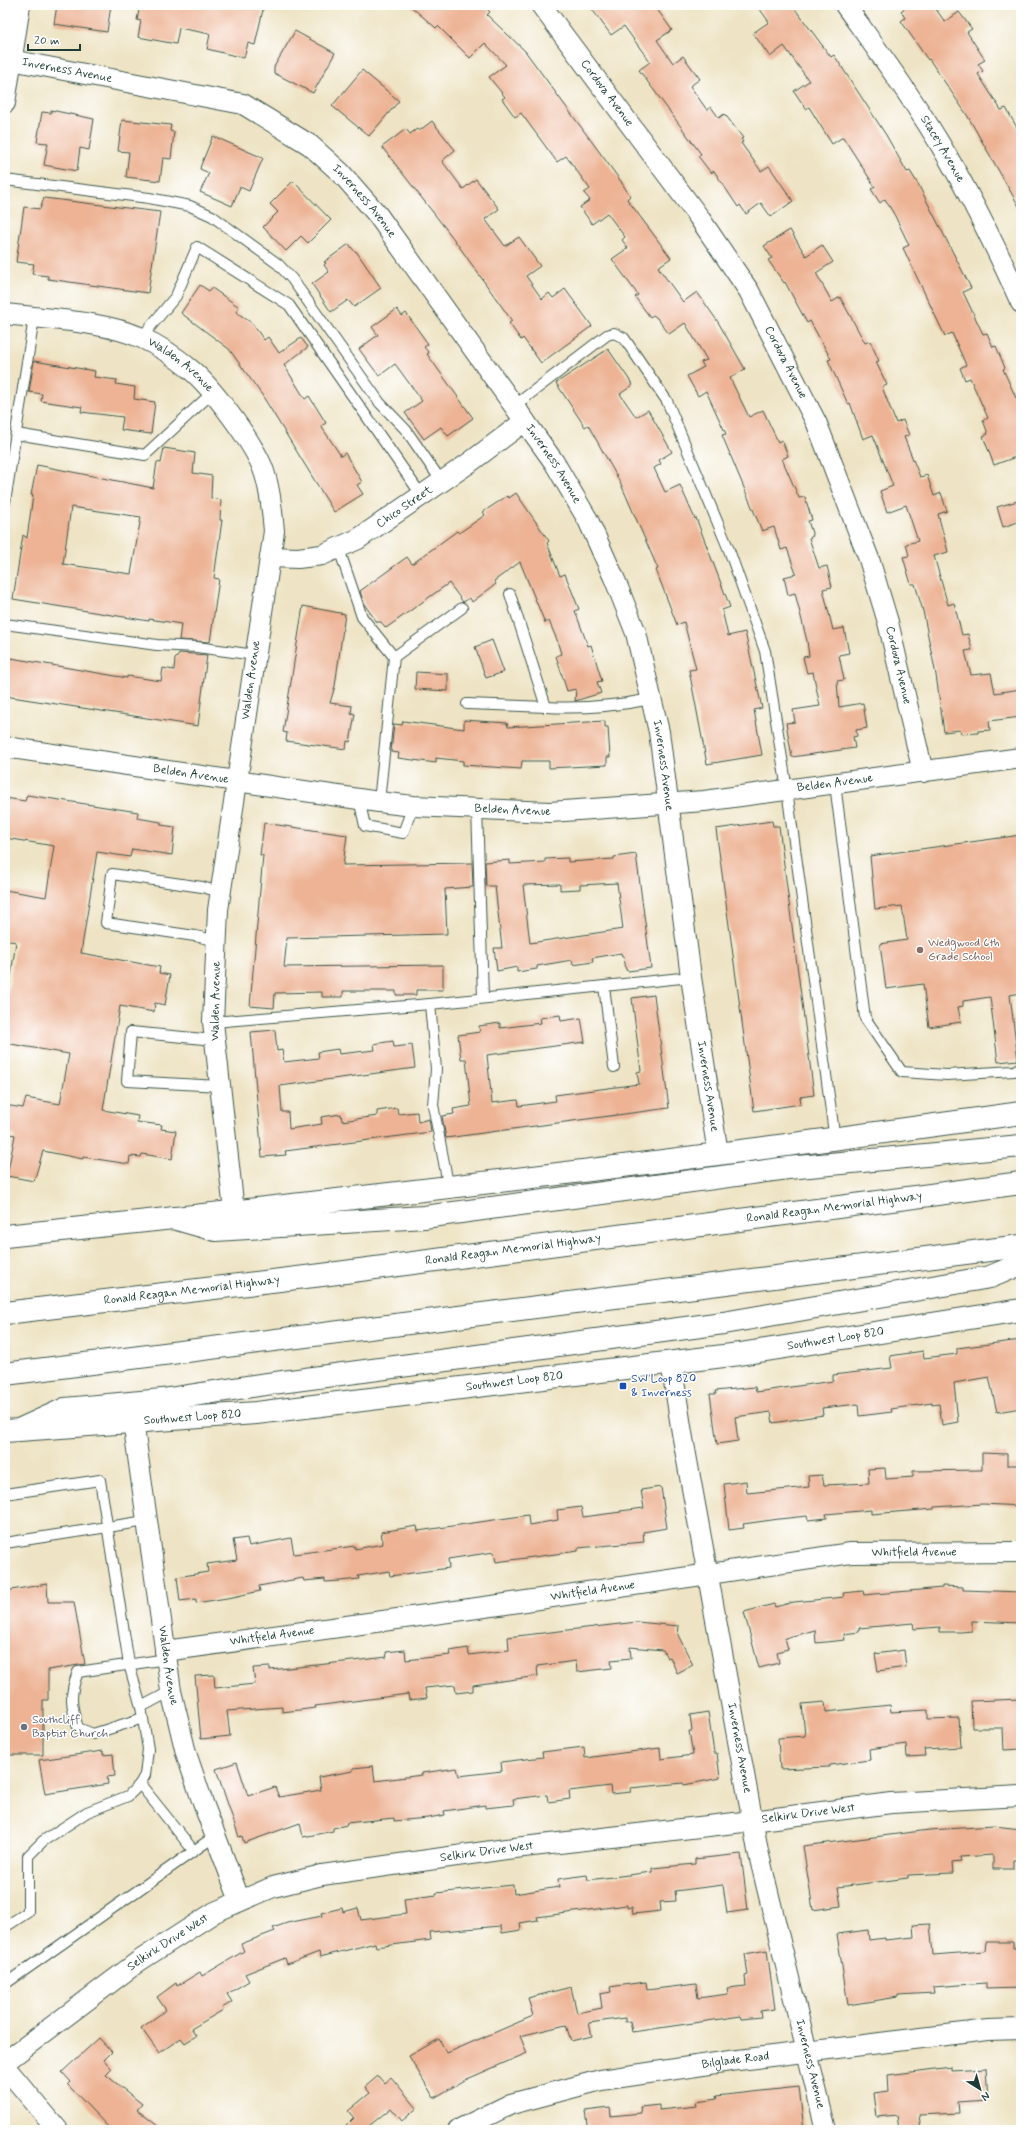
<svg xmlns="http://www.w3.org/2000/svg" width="1026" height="2135" viewBox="0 0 1026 2135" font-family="Mynerve,sans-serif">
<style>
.building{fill:#edb394;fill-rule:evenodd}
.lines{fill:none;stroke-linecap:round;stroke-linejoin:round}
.lane-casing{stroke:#3e564a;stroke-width:12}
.street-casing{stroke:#3e564a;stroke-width:22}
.secondary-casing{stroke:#3e564a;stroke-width:24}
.highway-casing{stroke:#3e564a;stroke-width:24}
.lane{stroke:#fff;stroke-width:10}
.street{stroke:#fff;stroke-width:20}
.secondary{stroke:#fff;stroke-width:22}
.highway{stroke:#fff;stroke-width:22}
.education-dot{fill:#8d6e63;stroke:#fff;stroke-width:1.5}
.transit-dot{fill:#1a4fb4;stroke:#fff;stroke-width:1.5}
.worship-dot{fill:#6b7280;stroke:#fff;stroke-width:1.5}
.labels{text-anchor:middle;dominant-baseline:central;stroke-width:3;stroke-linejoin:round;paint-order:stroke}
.street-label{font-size:12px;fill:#1f3d34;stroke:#fff}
.education-label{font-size:12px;fill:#785e54;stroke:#fff;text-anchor:start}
.transit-label{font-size:12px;fill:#164399;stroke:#fff;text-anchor:start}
.worship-label{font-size:12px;fill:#5b616d;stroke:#fff;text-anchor:start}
</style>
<rect width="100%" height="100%" fill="#fff"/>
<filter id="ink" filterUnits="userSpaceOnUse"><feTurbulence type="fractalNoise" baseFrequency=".025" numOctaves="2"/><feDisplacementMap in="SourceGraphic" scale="8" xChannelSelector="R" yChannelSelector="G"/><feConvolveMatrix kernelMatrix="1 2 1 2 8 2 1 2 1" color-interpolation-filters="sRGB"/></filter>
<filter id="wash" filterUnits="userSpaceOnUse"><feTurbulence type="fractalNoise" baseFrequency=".012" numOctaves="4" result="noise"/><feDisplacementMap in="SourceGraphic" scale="16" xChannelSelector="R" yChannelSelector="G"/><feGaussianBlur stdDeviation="0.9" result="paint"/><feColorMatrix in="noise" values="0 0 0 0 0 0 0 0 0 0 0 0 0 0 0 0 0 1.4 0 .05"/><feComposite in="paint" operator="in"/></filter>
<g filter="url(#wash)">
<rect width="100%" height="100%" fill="#eee4c5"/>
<g id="blocks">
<g class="building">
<path d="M57,5H111L107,32L54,24Z"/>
<path d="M140,5H264L255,45L248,43L244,58L207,49L210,34L179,28L176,44L138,37L141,21L137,20Z"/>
<path d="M409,5H483L490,12L487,15L525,51L620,180L630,196L627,199L671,258L658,267L683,302L697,292L718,322L745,369L730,378L749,417L763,410L778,442L782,440L788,456L782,459L799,498L805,497L812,520L808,521L813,536L809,538L819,568L827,566L832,587L823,589L833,630L844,628L849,653L839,655L844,680L837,681L839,707L863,703L867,728L856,730L857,736L853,737L855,748L792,757L786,723L795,722L793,710L820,706L813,672L807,673L803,657L809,656L807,641L795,593L788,595L784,577L796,574L787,548L781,550L774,527L762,531L722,435L726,434L706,391L698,396L687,376L704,367L701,362L707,360L685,323L669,334L657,318L653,315L650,317L635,297L638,295L612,259L628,248L622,240L625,237L607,213L592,224L580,207L590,200L584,193L590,189L566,156L557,162L521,113L515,117L502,99L505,97L489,77L506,65L485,43L470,58L438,26L436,28Z"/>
<path d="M589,5H654L672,30L657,40L673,63L683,56L700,79L690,86L707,110L711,107L719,118L724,114L727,117L743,138L741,139L743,142L741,143L761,171L769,166L793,201L771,217L761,203L746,214L740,205L738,207L714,171L711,173L698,156L701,154L639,70L650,62L624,26L611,35Z"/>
<path d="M757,5H792L831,57L834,55L886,135L907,172L910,171L918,184L971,288L963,292L983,334L987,333L993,347L996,346L1005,368L1003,369L1016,398L1018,397L1021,404V455L994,465L983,436L988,434L983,420L988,418L970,378L965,380L960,368L966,365L952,333L945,336L903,248L909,245L895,216L885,199L880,203L871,189L875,187L843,137L832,144L809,107L806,109L794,91L809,81L784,46L770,57L753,33L769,22Z"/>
<path d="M909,5H933L945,22L959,12L972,29L967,32L985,60L978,64L983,71L978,74L1001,110L1006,108L1021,135V210L967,115L929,59L928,60L901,21L905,18L901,11Z"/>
<path d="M295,31L335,53L313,93L274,73V67Z"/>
<path d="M362,70L399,101L369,136L332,106Z"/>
<path d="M51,110L94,119L89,150L80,148L77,171L44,165L48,143L37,142L42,112L51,113Z"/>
<path d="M122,120L171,125L170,131L174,132L171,159L163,158L160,181L126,177L129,152L118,151Z"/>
<path d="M432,121L455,150L442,161L463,189L476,179L499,209L485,219L505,246L519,237L540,266L526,276L542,299L549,293L553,298L565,289L592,326L541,363L523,338L521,340L509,323L512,321L453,238L382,147L406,129L410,134L417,129L419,131Z"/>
<path d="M213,136L263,158L249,191L240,187L232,206L200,192L209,173L200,169L201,165Z"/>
<path d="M293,181L331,220L308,243L301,236L286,251L263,227L278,212L270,204Z"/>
<path d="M44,198L160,212L148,293L48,279V276L32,274L34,264L16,262L24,207L40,209Z"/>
<path d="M790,230L806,256L822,245L833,262L816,273L832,302L840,297L865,343L870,341L879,361L876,362L887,385L882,387L896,423L903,420L909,435L904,437L920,477L927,475L934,496L941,493L947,511L938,514L948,552L934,556L948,605L954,603L962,635L968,634L972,650L965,651L971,675L991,673L995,693L1021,689V717L989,721L990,730L978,731V733L961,734L960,730L944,732L936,675L923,611L915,584H911L903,557L909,556L906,544L918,541L906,505L887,512L880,491L893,486L873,435L863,439L850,403L848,404L828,360L831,359L810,321L807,323L785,282L784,283L768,260L772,258L764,246Z"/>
<path d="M349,244L355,252L356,251L381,288L354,307L348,300L331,312L312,284L329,272L324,265L326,263L324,262Z"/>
<path d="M200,285L209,291L212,288L239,307L236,312L252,323L264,340L268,337L279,353L301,338L308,347L284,365L305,399L309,396L326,423L321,426L341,456L345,453L352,465L362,482L357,485L363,494L334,512L262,395L229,349L181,313Z"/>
<path d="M397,309L402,316L406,313L428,344L424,347L429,353L427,354L473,418L448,436L441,427L424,439L405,413L422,401L401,372L395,364L379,376L359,349L378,335L372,327Z"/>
<path d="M608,349L633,385L620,394L636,417L648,410L672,452L659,460L661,464L654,468L665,492L680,485L695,519L696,518L730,607L722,610L728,636L745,632L762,708L754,710L762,755L707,764L689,670L696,669L684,622L677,625L656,570L658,569L620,482L588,425L585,427L556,383Z"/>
<path d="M34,361L95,371L94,377L117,380L116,384L135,387L134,399L155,402L151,434L121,430L123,417L81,412L82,407L41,401L42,394L29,392Z"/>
<path d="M164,448L195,453L193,473L212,476L211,498L221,500L220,520H222L214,578L219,579L210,642L179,640L181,624L149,619V621L13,599L23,535L27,538L33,495H31L37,465L153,488L157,462L161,463ZM71,507L141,517L131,574L63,564Z"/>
<path d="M516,493L549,541L547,543L560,576L565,574L579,609L575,611L588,646L591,645L602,681L597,682L601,693L575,701L576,689L567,691L556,656L561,654L557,640L549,621L545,623L520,562L494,581L496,584L472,602L470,598L463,602L449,583L386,628L381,622H377L364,604L360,591L389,570L407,557L412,564L457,531L459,533L485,515L483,512L507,496L509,498Z"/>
<path d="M1021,500V521L1003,527L997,507Z"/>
<path d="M303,606L345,614L335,686L330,703L352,706L351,713L355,714L350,742L347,741L346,749L286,741L287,733L283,732Z"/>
<path d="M492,640L504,672L486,678L475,647Z"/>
<path d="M179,653L207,655L198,726L5,696V657L127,678V676L161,681L163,668L174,670L175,659L178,656Z"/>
<path d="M416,672L448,674V691L415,689Z"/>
<path d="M464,720L507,723L508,727L605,721V727H608L610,757H607V765L549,768V761H522L521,769L463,765V761L436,758V763L398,758L399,753L391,752L394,724L402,725L403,721L464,729Z"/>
<path d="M27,795L138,812L137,818L161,822V825L175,827L172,855L132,849L130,857L97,852L81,953L160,967L159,973L170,975L165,1005L155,1003L154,1012L120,1006L103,1110L138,1116L137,1122L162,1125L161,1129L176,1131L172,1159L142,1154L141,1157L130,1156L129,1164L83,1157V1159L43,1151L34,1181L7,1176L15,1135L5,1133V1105L23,1108L26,1098L60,1104L69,1054L5,1043V993L8,994L16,942L5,940V890L46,897L54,846L5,838V798L25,801Z"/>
<path d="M772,821L773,826H779L814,1095L800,1097L801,1104L754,1111L716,829Z"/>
<path d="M264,823L347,835L343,865L472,863L473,887L445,889L447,934L287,938L284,967L443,965V990H416V995H396V991H343V997H322V992L275,993L274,1008L250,1006L263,855H260Z"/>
<path d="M1021,835V993L1010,995L1018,1060L998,1062L990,997L963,1001V1006L958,1007L961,1022L929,1027L923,984L886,989L880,944L907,940L902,906L875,909L870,856Z"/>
<path d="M636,854L651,968L628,971L626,970L624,957H622L621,953L592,958L593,962L573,965L572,960L537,966V969L517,972V967L497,971L494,948H502L495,886H486L485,862L510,860V864L545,862V859L568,858V862L614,859V857ZM617,883L623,929L530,943L523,885L560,884V890L580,889V885Z"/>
<path d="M654,995L669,1108L446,1138L442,1116L454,1114L453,1109L471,1106L466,1059H461L458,1035L480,1032L479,1026L500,1023V1028L541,1023L540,1018L560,1015L561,1021L581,1018L585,1042L487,1055L492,1103L518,1100L519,1106L556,1101L555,1095L639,1084L637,1072L641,1071L632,998Z"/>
<path d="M275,1030L277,1051L282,1050L284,1062L319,1058L318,1052L338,1049L339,1054L375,1050L374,1044L393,1041L394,1047L412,1045L415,1068L280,1086L282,1112H288L289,1129L322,1124L321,1117L341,1114L342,1121L377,1116V1111L397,1108L398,1114L417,1112L418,1122L429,1119L431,1132L285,1151L286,1155L262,1157L251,1032Z"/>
<path d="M1021,1340V1408L997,1412L989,1377L954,1383L958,1422L942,1425L939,1404L932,1405V1403L891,1409L892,1412L859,1416L858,1404L822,1408L823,1415L773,1423L771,1412L735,1417L738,1441L717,1444L710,1394H716L715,1391L755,1387L756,1392L833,1381V1375L892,1368L890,1356L923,1351L924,1358L957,1354V1348Z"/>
<path d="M982,1453L1007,1454V1465H1021V1506L983,1504L934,1507V1509L871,1514V1510L826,1514L827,1518L808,1520L807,1516L779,1519L743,1524L744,1528L729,1530L724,1484L746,1481L747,1493L809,1487L808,1476L822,1475L824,1485L869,1483L868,1469L885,1468L886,1479L913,1477V1471L982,1470Z"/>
<path d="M661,1487L667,1528L643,1532L644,1542L578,1548V1551L496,1562L494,1552L448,1559L449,1568L390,1576L389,1571L358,1576L359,1579L340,1581L325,1582V1579L304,1581L303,1578L259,1586L260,1591L233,1597L196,1603V1599L180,1601L177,1577L208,1572L207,1564L237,1560L233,1540L247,1538L249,1546L291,1538L294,1554L355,1546V1549L383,1544L381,1532L417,1526L418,1531L528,1515L529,1525L558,1520L557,1510L581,1507L583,1517L621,1512L620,1511L644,1508L641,1490Z"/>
<path d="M47,1584L48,1602H74L85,1664L48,1670V1700H43V1755H5V1591Z"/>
<path d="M942,1586L963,1587V1590L1021,1592V1623L972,1621V1631L961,1632H940V1627L914,1629L913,1623L859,1628V1632L844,1634L845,1640L816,1643L815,1630L785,1638L788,1649L777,1652L779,1663L759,1668L744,1612L774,1604L775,1607L794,1602L844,1597L843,1593L863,1591L864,1595L942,1588Z"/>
<path d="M637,1622L679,1626L678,1635L693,1665L677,1673L670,1657L667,1658L663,1650L630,1647L631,1658L611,1660L612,1668L577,1672L576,1661L537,1666L538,1676L473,1685V1691L456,1693L455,1685L425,1688L427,1698L409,1700L408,1694L315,1706L316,1708L282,1712V1707L227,1711L230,1736L201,1739L195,1676L214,1675L215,1688L255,1684L253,1668L270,1667V1670L326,1664L387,1657L386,1652L405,1650L406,1660L451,1655L450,1651L468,1648L469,1655L509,1650L508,1637Z"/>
<path d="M904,1650L906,1667L878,1671L875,1654Z"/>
<path d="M1021,1699V1749L1004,1750L1003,1728H972L971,1701Z"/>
<path d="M825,1702L826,1712L890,1705L891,1712L928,1710V1719L959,1718L961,1747L924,1749L925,1756L907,1757L906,1744L869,1749L870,1760L829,1765V1767L780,1769L778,1738L805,1736L802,1704Z"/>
<path d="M708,1712L714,1753H717L720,1778L684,1785L683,1783L630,1788L631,1792L611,1794L610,1786L569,1791L570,1799L548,1802L547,1795L513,1799L514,1805L485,1808V1805L444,1811L445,1815L428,1818L394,1821V1818L346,1823L347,1825L333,1828V1831L303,1837L300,1823L244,1843L242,1836L239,1837L216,1769L237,1762L248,1796L275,1787L279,1797L321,1790L319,1777L353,1771V1768L373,1766L375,1781L422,1775V1773L457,1768L459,1776L502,1771L501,1762L543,1757L542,1752L584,1747L585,1758L660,1748L661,1759L693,1755L689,1731H692L690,1715Z"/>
<path d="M103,1751V1755L113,1754L115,1776L107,1777L108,1784L45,1794L39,1760Z"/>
<path d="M994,1826L1021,1829V1860H1013V1869H993V1855L960,1857L961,1862L952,1863L953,1873L908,1875V1878L838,1887L841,1906L813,1910L803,1846L929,1830Z"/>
<path d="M741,1854L748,1910L727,1913L723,1885L675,1891L676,1901L660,1902L661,1911L633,1914L632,1907L627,1908V1905L537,1917L538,1920L520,1923L521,1930L502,1933L501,1926L430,1932L431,1940L376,1947L375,1943L320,1957L319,1952L287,1964L285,1958L245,1974L249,1981L227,1994L232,2002L222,2008L223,2010L191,2029L196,2036L185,2043L181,2038L159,2053L141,2028L166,2010L157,1997L176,1983L177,1986L200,1972L202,1976L244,1951L241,1944L275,1931L273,1928L287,1923L322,1916L321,1913L342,1908L343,1912L358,1908L361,1920L406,1914L404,1899L437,1895L436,1893L513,1885L514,1894L559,1887L558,1879L587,1875L588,1880L652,1872V1868L695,1864V1859Z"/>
<path d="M930,1924L933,1955L985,1951L986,1942H1013V1948H1021V1988L986,1989V1983L933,1987L934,1993L898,1995V1997L848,2005L837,1934L868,1930L869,1940L885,1938V1940L914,1937L913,1925Z"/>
<path d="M767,1950L775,2009L760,2011L761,2017L742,2019L741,2016L632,2032L630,2021L625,2022V2018L589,2023L592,2036L571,2041L566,2025L520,2036L527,2053L465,2080L434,2098L409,2056L439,2039L447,2053L533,2016L528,1998L571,1987L577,2013L602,2008L600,1994L611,1992L610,1987L630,1984L646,1982L647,1990L696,1984L698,1998L728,1994L727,1988L746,1986L745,1976L748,1975L745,1954Z"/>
<path d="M99,2038L112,2052L104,2060L112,2069L106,2075L142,2104L137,2110L163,2130H111L68,2085L71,2082L62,2072Z"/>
<path d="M951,2067V2070L986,2068L988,2100L958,2102L959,2113L919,2115L921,2130H899L897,2115L877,2117L874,2093L889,2091L888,2075Z"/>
<path d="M378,2076L384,2083L391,2077L417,2108L402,2121L391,2108L364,2130H342L354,2118L348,2111L370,2093L365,2087Z"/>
<path d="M799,2087L804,2130H588L585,2111L610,2108L611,2116L641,2113L640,2107L659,2105V2110L697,2106L696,2102L717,2099L716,2096Z"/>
</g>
</g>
</g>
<g filter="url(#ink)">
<use href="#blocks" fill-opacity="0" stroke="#3e564a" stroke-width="1"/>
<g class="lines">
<defs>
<g id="lane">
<path d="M5,180L149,198L190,206L212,216L278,264L292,279L380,403L406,430L442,482"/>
<path d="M141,338L176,296L197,247L289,305L422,496"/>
<path d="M514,406L607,335L614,333L624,338L667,401L729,550L765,651L787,790L835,1140"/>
<path d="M16,434L145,455L212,393"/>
<path d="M5,502L34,318"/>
<path d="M339,549L362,617L394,657L379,802"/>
<path d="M510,594L546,707C582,709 616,706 651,699"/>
<path d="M5,624L157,645L197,647L255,655"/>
<path d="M394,657L462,608"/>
<path d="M467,704L546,707"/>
<path d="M835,784L865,1018L902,1072L947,1075L1014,1071L1021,1067"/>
<path d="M359,799L365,826L403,833L413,806"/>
<path d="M477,808L483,997"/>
<path d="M218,941L195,936L106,923L112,874L202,887L220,892"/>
<path d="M604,986L614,1067"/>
<path d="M430,1004L436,1069L433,1105L449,1189"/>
<path d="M213,1022L430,1004L691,977"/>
<path d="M214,1040L131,1032L127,1081L220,1086"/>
<path d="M5,1494L100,1480L129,1664L141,1707L148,1749L145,1775L140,1784L128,1796L87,1812L43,1841L28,1856V1912L5,1927"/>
<path d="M5,1543L146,1521"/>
<path d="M141,1707L171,1691"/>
<path d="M143,1718L93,1734L78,1728C71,1705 69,1695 78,1672L167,1659"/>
<path d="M140,1784L193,1850"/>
<path d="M5,1984L215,1836"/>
</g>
<g id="street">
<path id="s1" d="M541,5L698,216L749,291L817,424L869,559L888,622L923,772"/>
<path id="s2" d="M845,5C880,54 917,104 947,156C975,204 999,254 1021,303"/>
<path id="s3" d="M11,60L243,104L310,145L341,173L377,214L554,462L588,520L615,580L636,633L659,732L691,977L718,1154"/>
<path d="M5,103L20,5"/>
<path id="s4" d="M5,314C46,319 104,321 142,338C159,346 176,357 190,369C212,387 251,440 262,466C270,486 272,510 274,531L218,910L213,1022L234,1211"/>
<path id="s5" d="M270,557L298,558L322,555L358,539L469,463L525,421"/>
<path id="s6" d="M5,747L379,802L413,806L550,812L704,801L1021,758"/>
<path id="s7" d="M671,1362L682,1433L758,1851L826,2130"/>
<path id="s8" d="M133,1421L171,1691L186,1753L203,1803L240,1901"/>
<path id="s9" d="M165,1651L499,1605L851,1553L1021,1552"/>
<path id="s10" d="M5,2062L139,1961L215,1912L273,1887L322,1875L506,1849L752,1821L891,1803L1021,1796"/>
<path d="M5,2067L58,2130"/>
<path id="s11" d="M458,2130L511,2104L601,2080L730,2061L988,2030L1021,2029"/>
</g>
<g id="secondary">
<path d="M5,1236C344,1201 683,1161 1021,1113"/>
<path id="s12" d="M5,1431L256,1413L740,1354L1021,1310"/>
</g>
<g id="highway">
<path d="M173,1218L215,1230L424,1217L788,1168L1021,1146"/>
<path id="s13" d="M5,1313L322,1275L1021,1183"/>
<path d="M5,1374L1021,1246"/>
<path d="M21,1429L65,1409L162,1400L259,1385L723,1323L990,1277L1021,1264"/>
</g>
</defs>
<use href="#lane" class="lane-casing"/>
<use href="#street" class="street-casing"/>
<use href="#secondary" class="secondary-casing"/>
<use href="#highway" class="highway-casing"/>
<use href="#lane" class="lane"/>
<use href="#street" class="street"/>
<use href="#secondary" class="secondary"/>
<use href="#highway" class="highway"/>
</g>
</g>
<circle class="education-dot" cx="920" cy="950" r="4"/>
<rect class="transit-dot" x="619" y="1382" width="8" height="8" rx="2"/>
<circle class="worship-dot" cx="24" cy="1727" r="4"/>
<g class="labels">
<g class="street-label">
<text stroke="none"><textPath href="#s3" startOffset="57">Inverness Avenue</textPath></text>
<text stroke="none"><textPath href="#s1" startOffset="110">Cordova Avenue</textPath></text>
<text stroke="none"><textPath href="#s2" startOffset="174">Stacey Avenue</textPath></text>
<text stroke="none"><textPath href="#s3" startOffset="393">Inverness Avenue</textPath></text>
<text stroke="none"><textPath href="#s1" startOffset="434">Cordova Avenue</textPath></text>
<text stroke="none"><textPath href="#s4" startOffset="187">Walden Avenue</textPath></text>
<text stroke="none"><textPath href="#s3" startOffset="717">Inverness Avenue</textPath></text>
<text stroke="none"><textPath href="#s5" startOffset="148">Chico Street</textPath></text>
<text stroke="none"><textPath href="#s1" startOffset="758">Cordova Avenue</textPath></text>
<text transform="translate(251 680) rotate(-82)">Walden Avenue</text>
<text stroke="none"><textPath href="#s3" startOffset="1041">Inverness Avenue</textPath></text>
<text stroke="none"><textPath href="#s6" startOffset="188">Belden Avenue</textPath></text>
<text stroke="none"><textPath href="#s6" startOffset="836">Belden Avenue</textPath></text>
<text stroke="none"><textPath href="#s6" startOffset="512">Belden Avenue</textPath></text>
<text transform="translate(216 1001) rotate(-89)">Walden Avenue</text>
<text stroke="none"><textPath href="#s3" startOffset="1365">Inverness Avenue</textPath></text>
<text stroke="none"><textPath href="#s13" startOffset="836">Ronald Reagan Memorial Highway</textPath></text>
<text stroke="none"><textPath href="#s13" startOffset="512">Ronald Reagan Memorial Highway</textPath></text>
<text stroke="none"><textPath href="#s13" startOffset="188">Ronald Reagan Memorial Highway</textPath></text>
<text stroke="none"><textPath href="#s12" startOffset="836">Southwest Loop 820</textPath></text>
<text stroke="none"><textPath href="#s12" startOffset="512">Southwest Loop 820</textPath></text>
<text stroke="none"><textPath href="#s12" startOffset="188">Southwest Loop 820</textPath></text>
<text stroke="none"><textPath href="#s9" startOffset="756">Whitfield Avenue</textPath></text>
<text stroke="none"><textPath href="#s9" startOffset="432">Whitfield Avenue</textPath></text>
<text stroke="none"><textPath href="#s9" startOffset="108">Whitfield Avenue</textPath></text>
<text stroke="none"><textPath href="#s8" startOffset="247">Walden Avenue</textPath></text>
<text stroke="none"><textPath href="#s7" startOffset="392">Inverness Avenue</textPath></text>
<text stroke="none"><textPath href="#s10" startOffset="862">Selkirk Drive West</textPath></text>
<text stroke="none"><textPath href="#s10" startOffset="538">Selkirk Drive West</textPath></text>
<text stroke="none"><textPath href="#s10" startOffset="202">Selkirk Drive West</textPath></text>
<text stroke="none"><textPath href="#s11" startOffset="288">Bilglade Road</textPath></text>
<text stroke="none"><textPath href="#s7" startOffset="716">Inverness Avenue</textPath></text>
</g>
<g class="education-label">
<text x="928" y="943">Wedgwood 6th<tspan x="928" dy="14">Grade School</tspan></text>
</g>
<g class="transit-label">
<text x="631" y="1379">SW Loop 820<tspan x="631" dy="14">&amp; Inverness</tspan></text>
</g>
<g class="worship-label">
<text x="32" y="1720">Southcliff<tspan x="32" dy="14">Baptist Church</tspan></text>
</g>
</g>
<rect width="1026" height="2135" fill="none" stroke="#fff" stroke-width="20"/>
<g transform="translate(980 2089) rotate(143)" stroke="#ffffff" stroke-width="3" paint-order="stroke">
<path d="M0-3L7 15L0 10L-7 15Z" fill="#1f3d34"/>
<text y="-6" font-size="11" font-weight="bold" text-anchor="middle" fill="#1f3d34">N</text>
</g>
<path d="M28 44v6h52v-6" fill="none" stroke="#1f3d34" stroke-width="2"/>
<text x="34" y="44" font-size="12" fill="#1f3d34" stroke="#ffffff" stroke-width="3" paint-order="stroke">20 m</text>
</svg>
